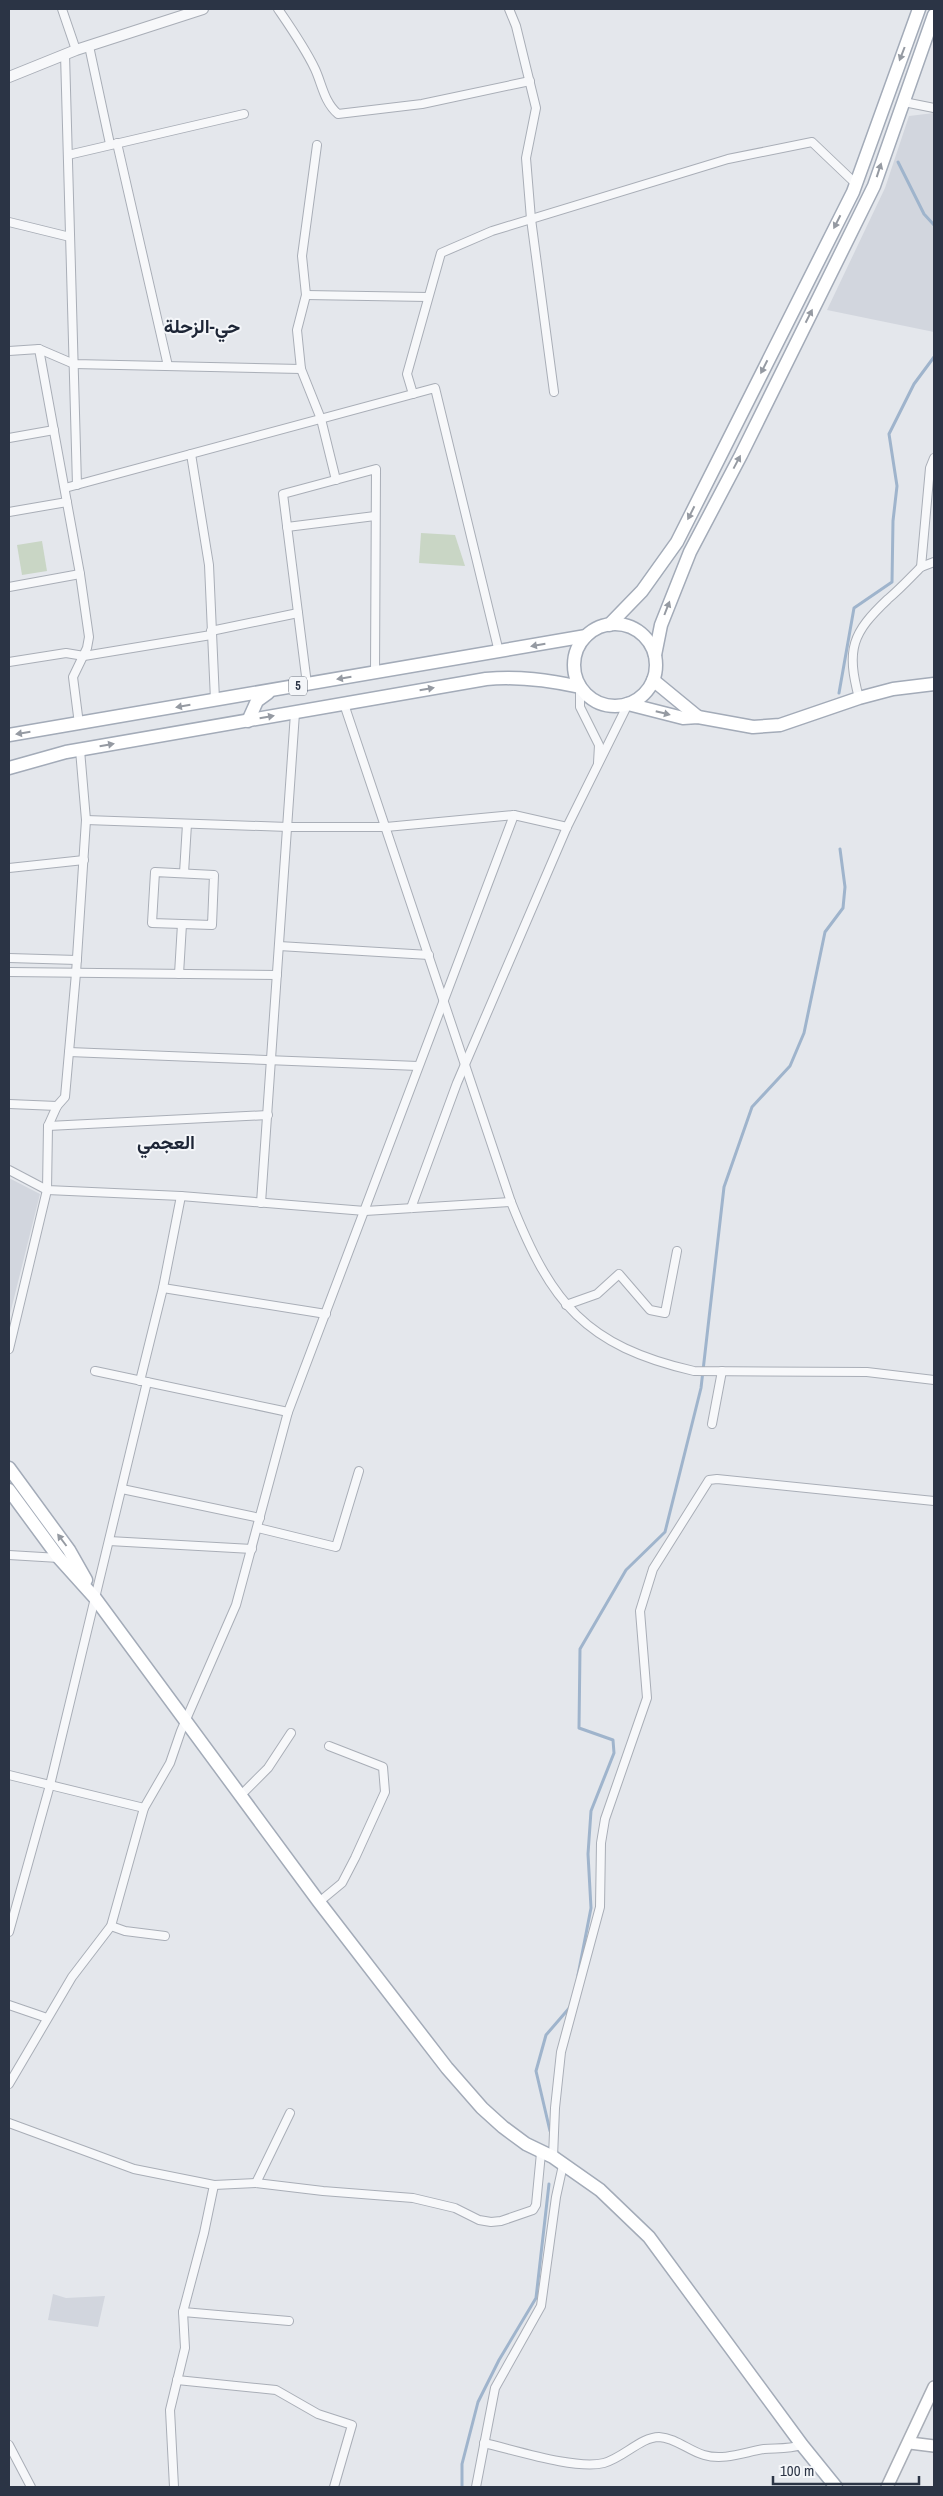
<svg xmlns="http://www.w3.org/2000/svg" width="943" height="2496" viewBox="0 0 943 2496" font-family="'Archivo Narrow',Vazirmatn,sans-serif">
<style>
.built{fill:#d2d6de}
.green{fill:#c9d6c5}
.lines{fill:none;stroke-linecap:round;stroke-linejoin:round}
.stream{stroke:#9fb4cc;stroke-width:3}
.minor-casing{stroke:#a9aeb7;stroke-width:10}
.tertiary-casing{stroke:#a9aeb7;stroke-width:12}
.secondary-casing{stroke:#a9aeb7;stroke-width:14}
.primary-casing{stroke:#a3abb8;stroke-width:15}
.minor{stroke:#f7f8fa;stroke-width:8}
.tertiary{stroke:#f7f8fa;stroke-width:10}
.secondary{stroke:#fff;stroke-width:11}
.primary{stroke:#fff;stroke-width:12}
.oneway{fill:#959aa2}
.labels{text-anchor:middle;dominant-baseline:central;stroke-width:4;stroke-linejoin:round;paint-order:stroke}
.shield{fill:#f4f6f9;stroke:#676e7b;stroke-width:1}
.shield-label{font-size:12px;font-weight:bold;fill:#2b3445}
.district-label{font-size:19px;font-weight:bold;fill:#1d2536;stroke:#f4f6f9}
</style>
<rect width="100%" height="100%" fill="#e4e7ec"/>
<g class="built">
<path d="M934,113V332L827,310L885,188L909,116Z"/>
<path d="M9,1178L40,1194L9,1318Z"/>
<path d="M53,2294L66,2298L105,2296L98,2327L48,2320Z"/>
</g>
<g class="green">
<path d="M421,533L455,535L465,566L419,563Z"/>
<path d="M42,541L47,571L22,575L17,545Z"/>
</g>
<g class="lines">
<g class="stream">
<path d="M898,162L924,214L934,225"/>
<path d="M839,693L854,608L892,582L893,521L897,486L889,434L914,384L934,357"/>
<path d="M578,1975L591,1908L588,1854L591,1811L614,1753L613,1740L579,1728L580,1649L626,1570L665,1532L701,1388L724,1187L752,1107L790,1066L804,1033L825,932L843,908L845,887L840,849"/>
<path d="M550,2131L536,2071L546,2035L571,2006"/>
<path d="M462,2487V2464L478,2402L499,2360L536,2298L549,2184"/>
</g>
<defs>
<g id="minor">
<path d="M62,9L76,50"/>
<path d="M278,9C291,28 305,48 315,69C322,84 324,102 338,114L422,104L530,81"/>
<path d="M509,9L516,26L536,108L526,158L531,219L554,392"/>
<path d="M89,46L110,144"/>
<path d="M65,54L77,485"/>
<path d="M904,102L934,108"/>
<path d="M117,143L168,366"/>
<path d="M317,145L302,256L306,295L297,330L301,369L321,419L336,480"/>
<path d="M68,155L244,114"/>
<path d="M9,222L70,237"/>
<path d="M306,295L428,297"/>
<path d="M39,349L80,574L89,637L87,648L73,677L79,724"/>
<path d="M9,351L39,349L74,364L301,369"/>
<path d="M413,394L407,374L441,253L492,231L728,159L812,142L855,183"/>
<path d="M9,438L54,430"/>
<path d="M191,454L209,565L215,700"/>
<path d="M65,488L435,388L499,652"/>
<path d="M9,512L67,502"/>
<path d="M287,527L375,516"/>
<path d="M921,567L930,468L934,458"/>
<path d="M9,587L80,574"/>
<path d="M211,631L298,613"/>
<path d="M9,662L66,653L84,656L211,635"/>
<path d="M307,684L283,494L376,469L375,673"/>
<path d="M580,687V707L599,745L598,763"/>
<path d="M859,698C846,649 852,633 888,599C900,589 910,578 921,567L934,562"/>
<path d="M344,704L511,1202C551,1303 585,1346 694,1371L867,1372L934,1380"/>
<path d="M86,820L288,827H386L514,815L567,827"/>
<path d="M9,868L84,860"/>
<path d="M155,872L214,875L212,925L152,923Z"/>
<path d="M184,873L187,824"/>
<path d="M279,946L429,955"/>
<path d="M9,958L77,960"/>
<path d="M9,972L277,975"/>
<path d="M179,974L182,924"/>
<path d="M69,1052L418,1066"/>
<path d="M9,1104L57,1106"/>
<path d="M48,1126L268,1115"/>
<path d="M9,1170L47,1190L181,1196L365,1211L511,1202"/>
<path d="M261,1203L295,713"/>
<path d="M411,1208L457,1083L567,827L628,704"/>
<path d="M163,1288L326,1314"/>
<path d="M566,1305L597,1294L619,1274L650,1310L665,1313L677,1251"/>
<path d="M9,1349L47,1190L48,1126L57,1106L65,1097L76,973L86,820L80,750"/>
<path d="M95,1371L288,1412"/>
<path d="M140,1381L163,1288L181,1196"/>
<path d="M712,1424L722,1371"/>
<path d="M122,1489L260,1518"/>
<path d="M258,1528L336,1547L359,1471"/>
<path d="M109,1541L252,1549"/>
<path d="M9,1555L59,1558"/>
<path d="M9,1775L144,1808"/>
<path d="M241,1795L268,1768L291,1733"/>
<path d="M319,1902L342,1883L355,1858L385,1792L383,1767L329,1746"/>
<path d="M111,1926L125,1931L165,1936"/>
<path d="M9,1932L50,1785L147,1382"/>
<path d="M9,2005L47,2018"/>
<path d="M9,2084L72,1977L111,1926L144,1808L170,1763L181,1731L236,1605L288,1412L514,815"/>
<path d="M9,2123L134,2169L214,2185L256,2183L323,2191L413,2198L455,2208L479,2220L491,2222L501,2221L533,2210L536,2205L541,2153"/>
<path d="M553,2157L555,2108L561,2052L600,1907L601,1843L605,1819L647,1698L640,1611L653,1569L709,1480L717,1479L934,1501"/>
<path d="M256,2183L290,2113"/>
<path d="M183,2312L289,2321"/>
<path d="M177,2380L276,2390L318,2414L352,2425L334,2487"/>
<path d="M484,2443C515,2450 575,2470 604,2463C623,2458 641,2437 659,2437C676,2438 689,2451 704,2455C724,2461 745,2452 764,2449C778,2448 789,2449 802,2445"/>
<path d="M9,2445L31,2487"/>
<path d="M174,2487L170,2410L185,2348L183,2312L204,2233L214,2185"/>
<path d="M476,2487L495,2388L541,2306L556,2197L563,2165"/>
</g>
<path id="tertiary" d="M9,77L76,50L203,9"/>
<g id="secondary">
<path d="M910,2443L934,2446"/>
<path d="M887,2487L934,2387"/>
</g>
<g id="primary">
<circle cx="615" cy="665" r="41"/>
<path d="M609,625L642,591L677,542L853,192L919,9"/>
<path d="M655,655L661,625L690,552L741,455L874,186L934,15"/>
<path d="M653,680L698,717"/>
<path d="M628,704L683,718L698,717L753,727L780,725L859,698L893,689L934,684"/>
<path d="M248,721L257,701L268,693"/>
<path d="M9,735L586,636"/>
<path d="M9,768L66,752L486,679C519,676 548,680 580,687"/>
<path d="M9,1468L69,1550L86,1580"/>
<path d="M9,1490L59,1558L95,1598L319,1902L447,2068L482,2108L503,2127L526,2144L553,2157L600,2190L649,2237L802,2445L836,2487"/>
</g>
</defs>
<use href="#minor" class="minor-casing"/>
<use href="#tertiary" class="tertiary-casing"/>
<use href="#secondary" class="secondary-casing"/>
<use href="#primary" class="primary-casing"/>
<use href="#minor" class="minor"/>
<use href="#tertiary" class="tertiary"/>
<use href="#secondary" class="secondary"/>
<use href="#primary" class="primary"/>
</g>
<defs><path id="oneway-solid" d="M-6-.8H1V-3.2L6.5 0L1 3.2V.8H-6Z" transform="scale(1.25)"/></defs>
<g class="oneway">
<use href="#oneway-solid" transform="translate(902 54) rotate(111)"/>
<use href="#oneway-solid" transform="translate(879 170) rotate(-72)"/>
<use href="#oneway-solid" transform="translate(837 222) rotate(117)"/>
<use href="#oneway-solid" transform="translate(809 316) rotate(-63)"/>
<use href="#oneway-solid" transform="translate(764 367) rotate(117)"/>
<use href="#oneway-solid" transform="translate(737 462) rotate(-62)"/>
<use href="#oneway-solid" transform="translate(691 513) rotate(117)"/>
<use href="#oneway-solid" transform="translate(667 608) rotate(-69)"/>
<use href="#oneway-solid" transform="translate(538 645) rotate(170)"/>
<use href="#oneway-solid" transform="translate(344 678) rotate(171)"/>
<use href="#oneway-solid" transform="translate(427 689) rotate(-10)"/>
<use href="#oneway-solid" transform="translate(183 706) rotate(170)"/>
<use href="#oneway-solid" transform="translate(663 713) rotate(14)"/>
<use href="#oneway-solid" transform="translate(267 717) rotate(-10)"/>
<use href="#oneway-solid" transform="translate(23 733) rotate(171)"/>
<use href="#oneway-solid" transform="translate(107 745) rotate(-10)"/>
<use href="#oneway-solid" transform="translate(62 1540) rotate(-127)"/>
</g>
<g class="labels">
<rect class="shield" x="289" y="676.5" width="18" height="19" rx="4"/>
<g class="shield-label">
<text x="298" y="686">5</text>
</g>
<g class="district-label">
<text x="202" y="326">حي-الزحلة</text>
<text x="166" y="1142">العجمي</text>
</g>
</g>
<rect width="943" height="2496" fill="none" stroke="#2b3445" stroke-width="20"/>
<path d="M773 2476v8h146v-8" fill="none" stroke="#2b3445" stroke-width="2.5"/>
<text x="780" y="2476" font-size="15" fill="#2b3445" stroke="#f4f6f9" stroke-width="4" paint-order="stroke">100 m</text>
</svg>
